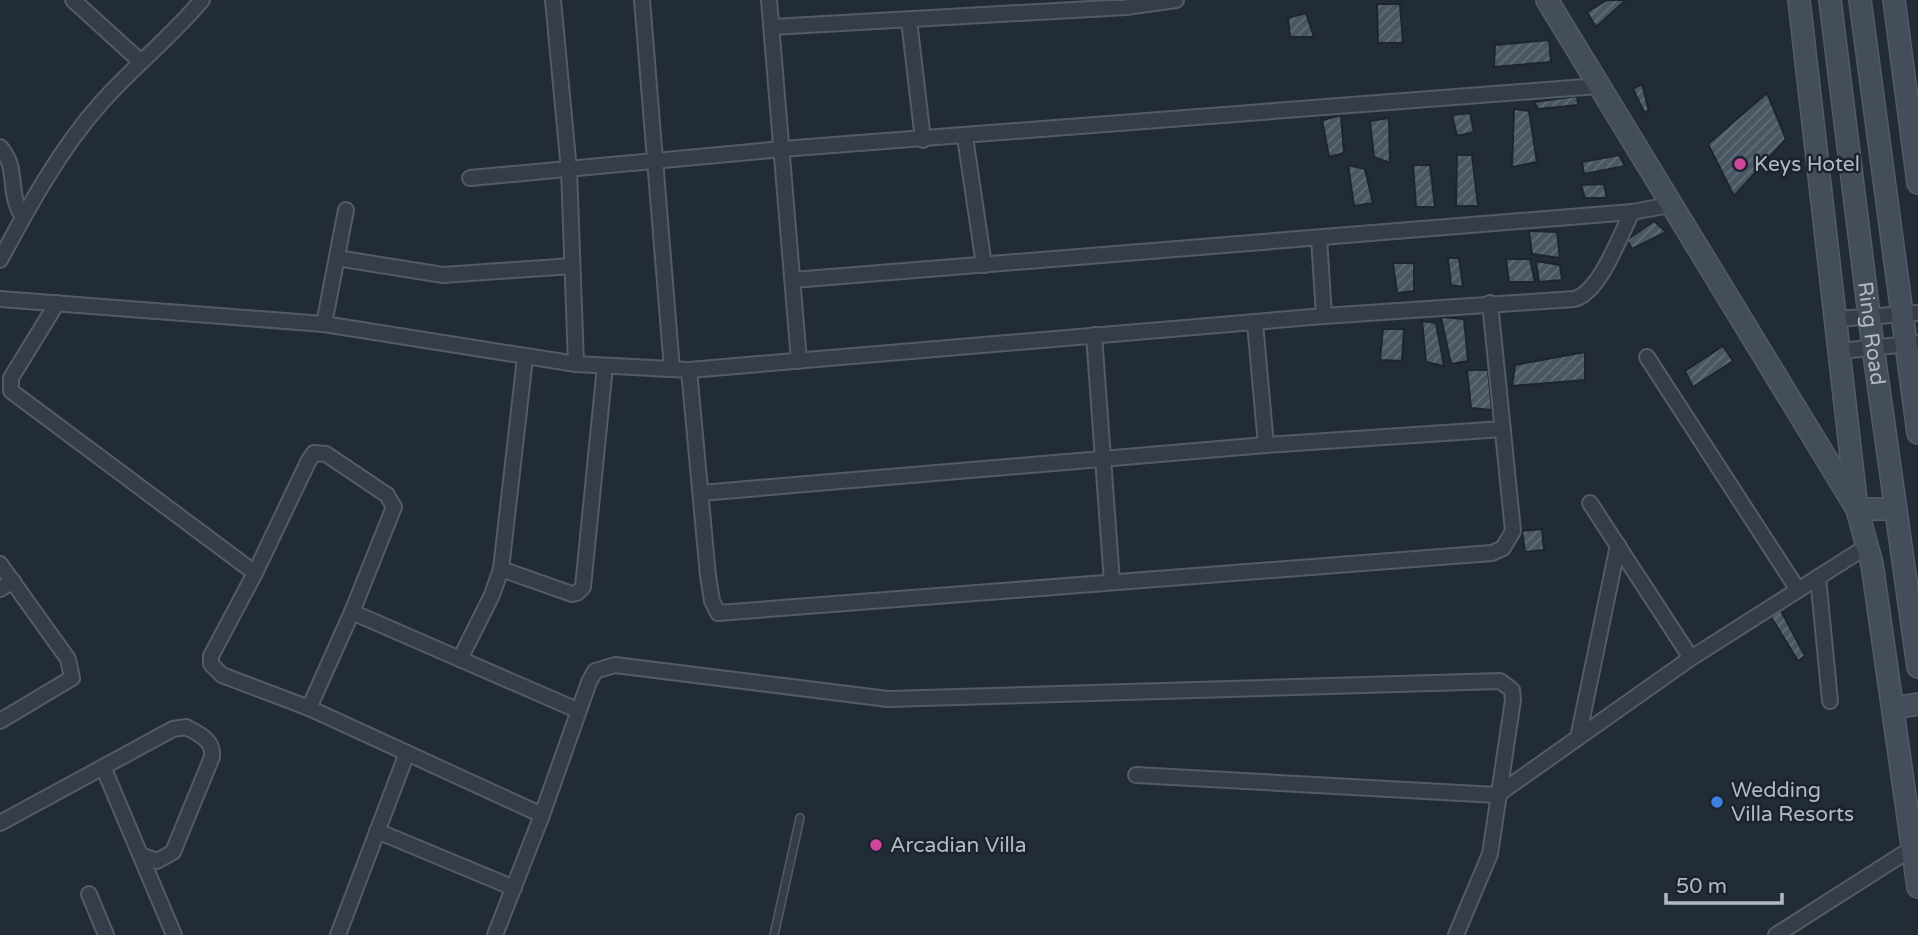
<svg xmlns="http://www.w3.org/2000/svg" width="1918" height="935" viewBox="0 0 1918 935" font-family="'Varela Round',sans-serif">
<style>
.building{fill:url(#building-hatch);stroke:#1d252e;stroke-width:2}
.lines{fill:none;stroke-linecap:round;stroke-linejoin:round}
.lane-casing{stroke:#535c65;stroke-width:10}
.street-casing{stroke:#535c65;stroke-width:18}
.secondary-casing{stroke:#535c65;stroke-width:24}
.lane{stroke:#353e48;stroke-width:7}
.street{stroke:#353e48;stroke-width:14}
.secondary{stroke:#434e5a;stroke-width:21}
.hotel-dot{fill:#d1479c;stroke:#1b232c;stroke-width:2.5}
.shop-dot{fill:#3f7fe0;stroke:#1b232c;stroke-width:2.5}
.labels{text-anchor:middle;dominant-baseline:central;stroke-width:5;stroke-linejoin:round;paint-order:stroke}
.poi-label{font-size:21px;fill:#b0b9c4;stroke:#1b232c;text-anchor:start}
.street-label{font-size:21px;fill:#b0b9c4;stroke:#1b232c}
</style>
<defs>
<pattern id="building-hatch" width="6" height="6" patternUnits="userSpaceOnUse" patternTransform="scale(1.75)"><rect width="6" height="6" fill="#4a5763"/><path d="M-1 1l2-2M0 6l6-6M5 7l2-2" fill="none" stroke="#626d78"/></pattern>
</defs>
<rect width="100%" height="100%" fill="#222c37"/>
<g class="building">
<path d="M1607,0H1626L1596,27L1587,12Z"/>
<path d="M1377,4H1400L1403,43H1378Z"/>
<path d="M1306,13L1314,37H1290L1288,18Z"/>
<path d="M1549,40L1551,62L1494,67L1495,45Z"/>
<path d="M1642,84L1649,111L1644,112L1633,89Z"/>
<path d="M1767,93L1786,139L1734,196L1708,144Z"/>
<path d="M1577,96L1578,105L1538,109L1534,102Z"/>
<path d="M1514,109L1529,111L1537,162L1512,167Z"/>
<path d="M1470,113L1474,132L1457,136L1452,115Z"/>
<path d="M1321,114L1323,120L1341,115L1344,153L1329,157Z"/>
<path d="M1389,118L1390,163L1374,157L1370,121Z"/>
<path d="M1457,155H1472L1478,206H1456Z"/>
<path d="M1619,155L1625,166L1584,174L1582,162Z"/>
<path d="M1348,165L1365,169L1373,203L1354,206Z"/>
<path d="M1413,165H1430L1435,207H1416Z"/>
<path d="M1604,184L1607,198H1585L1581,185Z"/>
<path d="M1654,221L1666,232L1632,249L1627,240Z"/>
<path d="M1529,231L1557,232L1560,258L1532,254Z"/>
<path d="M1448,258H1459L1463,287L1451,285Z"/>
<path d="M1506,259H1530L1535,282H1509Z"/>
<path d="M1536,261L1560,265L1562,280L1539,282Z"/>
<path d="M1393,263H1414V291L1397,293Z"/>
<path d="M1441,317L1464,319L1468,361L1451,364Z"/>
<path d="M1422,321L1436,323L1444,366L1426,362Z"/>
<path d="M1383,329H1404L1402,361L1380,360Z"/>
<path d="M1723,346L1733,361L1693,387L1685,371Z"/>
<path d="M1585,352V380L1512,386L1515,365Z"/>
<path d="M1467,370H1488L1492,410L1471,408Z"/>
<path d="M1542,529L1544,550L1525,552L1522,531Z"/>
<path d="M1780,609L1805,656L1798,661L1771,617Z"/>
</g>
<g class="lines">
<defs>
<path id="lane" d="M774,935L800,818"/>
<g id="street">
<path d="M73,0L141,62"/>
<path d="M553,0L569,170L576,364L689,370L1324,316L1574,299C1600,293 1620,235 1632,212"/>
<path d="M642,0L672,369"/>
<path d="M769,0L799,361"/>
<path d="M909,20L923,140"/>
<path d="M772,27L1126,7L1176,0"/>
<path d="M965,137L984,265"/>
<path d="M0,147C20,170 6,191 23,217"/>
<path d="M470,178L782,149L1598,86"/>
<path d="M1319,238L1324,316"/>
<path d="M337,258L443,275L572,266"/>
<path d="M0,260C29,206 60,149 101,103C133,67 171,37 202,0"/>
<path d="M793,280L1632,212L1670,205"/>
<path d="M0,299L324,324L576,364"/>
<path d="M57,303L11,378V391L255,573L211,656V664L222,675L309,708"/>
<path d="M1837,319L1918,313"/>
<path d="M1255,323L1266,445"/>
<path d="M324,324L346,210"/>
<path d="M1094,335L1112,582"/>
<path d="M1841,351L1918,343"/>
<path d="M1647,357L1798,590"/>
<path d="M525,358L501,569L572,594L577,593L583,587L605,366"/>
<path d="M689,370L708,576L712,601L718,613L1492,553L1503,548L1513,531L1490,303"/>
<path d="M701,493L1266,445L1503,429"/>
<path d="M1590,503L1691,658"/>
<path d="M0,564L68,659L72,678L0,721"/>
<path d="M255,573L309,460L314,453L326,454L387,495L394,507L352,612"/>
<path d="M1818,577L1830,701"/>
<path d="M0,589L13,581"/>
<path d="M460,659L492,595L501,569"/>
<path d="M1578,738L1618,545"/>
<path d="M104,769L174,935"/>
<path d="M1136,775L1497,795L1691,658L1869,545"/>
<path d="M542,815L309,708L352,612L577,710"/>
<path d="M0,823L173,729L186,727C199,734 214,740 212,757L173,852L157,861L143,856"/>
<path d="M377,831L514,888"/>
<path d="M89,894L106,935"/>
<path d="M338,935L407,753"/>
<path d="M495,935L542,815L589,682L595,671L615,665L888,699L1500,681L1512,690L1513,700L1490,854L1456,935"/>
<path d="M1776,935L1917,845"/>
</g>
<g id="secondary">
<path d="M1547,0L1857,509L1872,564L1918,887"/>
<path d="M1799,0L1857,509H1896"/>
<path id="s1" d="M1830,0L1873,347L1918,667"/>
<path d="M1860,0L1918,433"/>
<path d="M1894,0L1918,183"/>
<path d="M1893,708L1918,704"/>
</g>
</defs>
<use href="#lane" class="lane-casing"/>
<use href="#street" class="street-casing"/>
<use href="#secondary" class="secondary-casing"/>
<use href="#lane" class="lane"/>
<use href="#street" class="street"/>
<use href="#secondary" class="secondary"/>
</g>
<g class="hotel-dot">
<circle cx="1740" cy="164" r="7"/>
<circle cx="876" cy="845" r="7"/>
</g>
<circle class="shop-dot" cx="1717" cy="802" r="7"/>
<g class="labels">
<g class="poi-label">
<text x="1754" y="164">Keys Hotel</text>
<text x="1731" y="790">Wedding<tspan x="1731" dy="24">Villa Resorts</tspan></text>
<text x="890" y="845">Arcadian Villa</text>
</g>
<g class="street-label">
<text stroke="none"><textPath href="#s1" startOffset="336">Ring Road</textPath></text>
</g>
</g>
<path d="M1666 893v10h116v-10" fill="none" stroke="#b0b9c4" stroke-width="3.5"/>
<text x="1676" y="893" font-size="21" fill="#b0b9c4" stroke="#1b232c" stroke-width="5" paint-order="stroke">50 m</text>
</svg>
